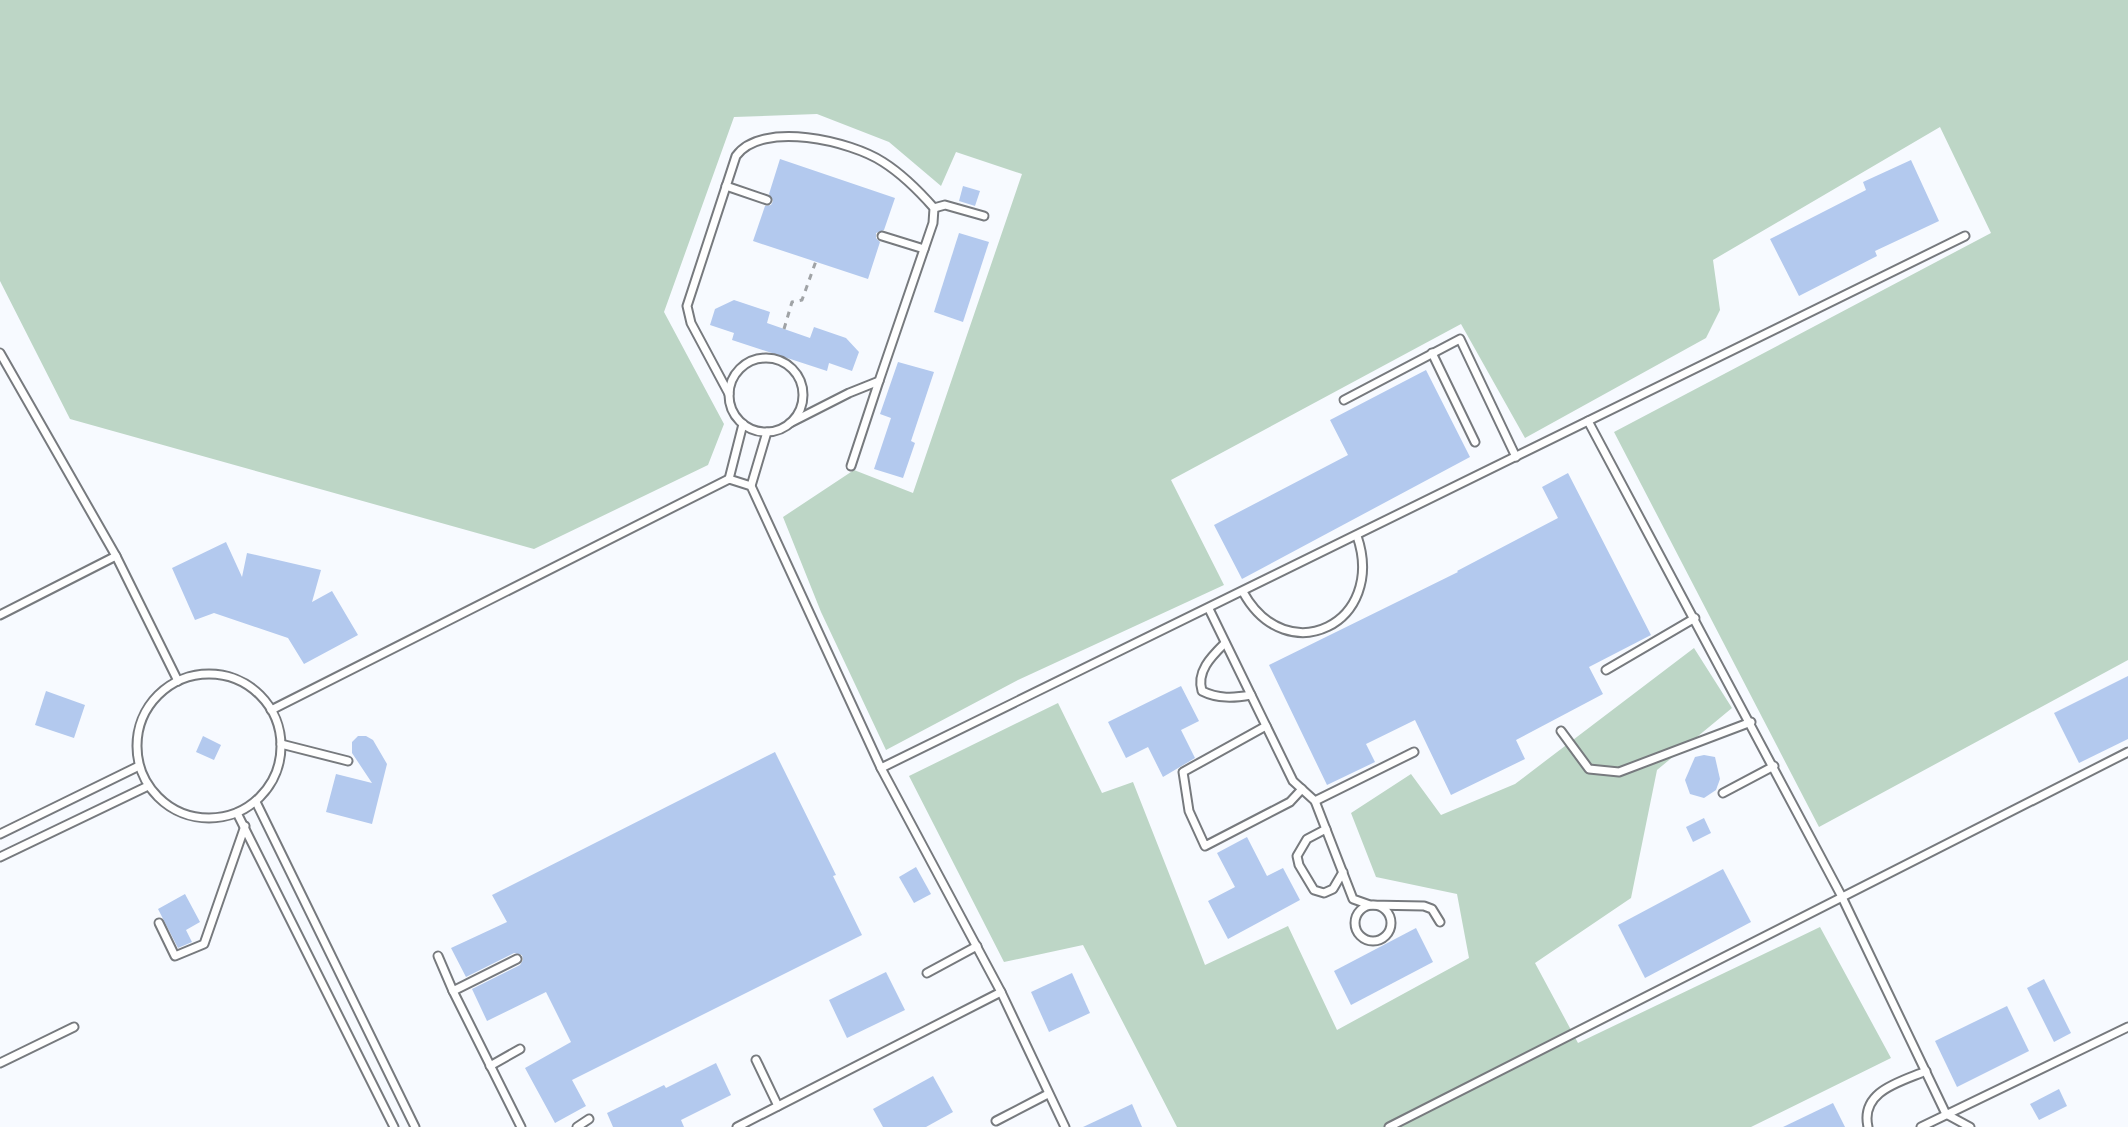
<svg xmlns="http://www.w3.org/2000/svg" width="2128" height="1127" viewBox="0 0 2128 1127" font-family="Literata,serif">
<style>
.green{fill:#bdd6c6}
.building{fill:#b3c9ee}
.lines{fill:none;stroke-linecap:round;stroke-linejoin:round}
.service-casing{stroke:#777a7e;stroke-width:11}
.path{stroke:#a0a3a6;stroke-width:3;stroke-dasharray:6 6;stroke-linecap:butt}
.service{stroke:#fff;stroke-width:7}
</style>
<rect width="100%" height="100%" fill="#f7faff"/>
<g class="green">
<path d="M0,0H2128V660L1819,827L1614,432L1991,233L1940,127L1713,260L1720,310L1706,338L1525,438L1461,324L1171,480L1224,585L1018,680L886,750L821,612L783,517L854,470L913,493L1022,174L956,152L941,186L889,142L817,114L734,117L664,312L724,424L708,465L534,549L70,419L0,281Z"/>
<path d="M1694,648L1732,708L1657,770L1631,898L1535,963L1578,1043L1820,927L1891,1058L1751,1127H1177L1083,945L1004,962L909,776L1058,703L1102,793L1133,782L1205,965L1288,926L1337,1030L1469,958L1457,894L1376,877L1351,813L1411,774L1441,815L1515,784Z"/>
</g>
<g class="building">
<path d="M780,159L895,198L884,230L876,233V238L880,242L868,279L753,241L765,206L771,205L773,201L769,194Z"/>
<path d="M1911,160L1939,221L1875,251L1877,256L1799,296L1770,239L1866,190L1863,182Z"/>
<path d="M963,186L980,191L975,206L959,201Z"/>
<path d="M959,233L989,242L963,322L934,312Z"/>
<path d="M734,300L770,312L767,323L810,338L814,327L846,338L859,352L852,371L829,363L827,371L732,340L734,333L710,325L715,309Z"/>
<path d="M898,362L934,372L911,441L915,443L903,478L874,469L891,418L880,414Z"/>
<path d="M1426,370L1470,457L1242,579L1214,525L1348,455L1330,420Z"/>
<path d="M1568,473L1651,635L1589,667L1603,694L1516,740L1525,759L1451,795L1415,720L1366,744L1375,762L1327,785L1269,665L1458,572L1457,571L1558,518L1542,487Z"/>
<path d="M226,542L242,577L247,553L321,570L312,602L332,591L358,635L304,664L288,638L214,613L195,620L172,568Z"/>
<path d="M2128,676V739L2079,763L2054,713Z"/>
<path d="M1181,686L1199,721L1181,730L1195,758L1163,777L1148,747L1126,758L1108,722Z"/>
<path d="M46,691L85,705L74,738L35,725Z"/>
<path d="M203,736L221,745L214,760L196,752Z"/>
<path d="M358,736H366L373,740L387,764L372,824L326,812L336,774L372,783L352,753V742Z"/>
<path d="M775,752L836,875L833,876L862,935L572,1080L586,1106L555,1123L525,1068L571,1042L546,992L487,1021L472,989L520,965L523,960L522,955L514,953L466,977L451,948L507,922L492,895Z"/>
<path d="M1704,755L1715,757L1720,779L1716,790L1704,798L1690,794L1685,780L1695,757Z"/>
<path d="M1704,818L1711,833L1693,842L1686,827Z"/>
<path d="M1247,837L1267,876L1283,868L1300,900L1228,939L1208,901L1235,887L1217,853Z"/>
<path d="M916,867L931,894L914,903L899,877Z"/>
<path d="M1723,869L1751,922L1645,978L1618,925Z"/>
<path d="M185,894L200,922L186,930L192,942L178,948L158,909Z"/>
<path d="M1416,928L1433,962L1351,1005L1334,971Z"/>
<path d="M886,972L905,1010L847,1038L829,1000Z"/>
<path d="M1072,973L1090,1013L1049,1032L1031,992Z"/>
<path d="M2044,979L2071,1033L2054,1042L2027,988Z"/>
<path d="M2007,1006L2029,1051L1957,1087L1935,1041Z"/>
<path d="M716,1063L731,1095L681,1120L684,1127H613L607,1113L664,1085L666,1088Z"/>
<path d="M933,1076L953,1112L926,1127H883L873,1109Z"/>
<path d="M2059,1089L2067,1106L2039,1120L2030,1104Z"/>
<path d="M1833,1103L1845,1127H1783Z"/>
<path d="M1132,1104L1142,1127H1083Z"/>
</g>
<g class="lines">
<defs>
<g id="service">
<path d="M726,186L767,200"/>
<path d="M934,208L945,205L984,216"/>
<path d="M882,236L924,249"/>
<path d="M0,353L116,556L178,681"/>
<path d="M1432,353L1475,442"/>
<circle cx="766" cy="395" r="37"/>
<path d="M729,394L691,323L687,306L736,156C762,120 851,141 883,162C902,174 919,191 934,208L933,223L879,381L849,393L790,423"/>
<path d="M1344,400L1460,339L1516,457"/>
<path d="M1588,421L1841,895L1946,1114L1970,1127"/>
<path d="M851,466L879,381"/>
<path d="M729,479L743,424"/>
<path d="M751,486L767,432"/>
<path d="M1243,592C1287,672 1387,623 1357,536"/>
<path d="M1209,609L1293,781L1315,801L1353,899L1370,905L1424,906L1432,909L1440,922"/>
<path d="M0,615L116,556"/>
<path d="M1225,643C1212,656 1196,671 1202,691C1218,699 1234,698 1251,695"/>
<path d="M1606,670L1695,618"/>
<circle cx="209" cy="746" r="72"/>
<path d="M271,710L729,479L751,486L881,768L1001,992L1065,1127"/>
<path d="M1266,726L1183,772L1189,811L1205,846L1290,802L1302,789"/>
<path d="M1561,731L1589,769L1619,772L1751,722"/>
<path d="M281,744L348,761"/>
<path d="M881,768L1965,236"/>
<path d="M1723,793L1774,766"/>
<path d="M1315,801L1414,752"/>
<path d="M256,802L415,1127"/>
<path d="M237,813L394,1127"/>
<path d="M1326,829L1307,839L1297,856L1299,865L1314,890L1324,893L1333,889L1343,872"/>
<path d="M0,834L139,766"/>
<path d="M0,857L148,786"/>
<circle cx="1373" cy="923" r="18"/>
<path d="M159,923L175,956L204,944L245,826"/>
<path d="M438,956L453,991"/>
<path d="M517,959L453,991L521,1127"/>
<path d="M927,973L977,946"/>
<path d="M756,1060L778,1106"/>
<path d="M0,1063L74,1027"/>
<path d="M490,1066L520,1049"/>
<path d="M996,1121L1048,1094"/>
<path d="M577,1127L589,1119"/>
<path d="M737,1127L1001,992"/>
<path d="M1389,1127L2128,752"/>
<path d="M1868,1127C1860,1091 1900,1082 1926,1071"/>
<path d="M1921,1127L2128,1027"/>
</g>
</defs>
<use href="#service" class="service-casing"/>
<path class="path" d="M784,329L792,302L802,300L816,261"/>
<use href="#service" class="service"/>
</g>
</svg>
